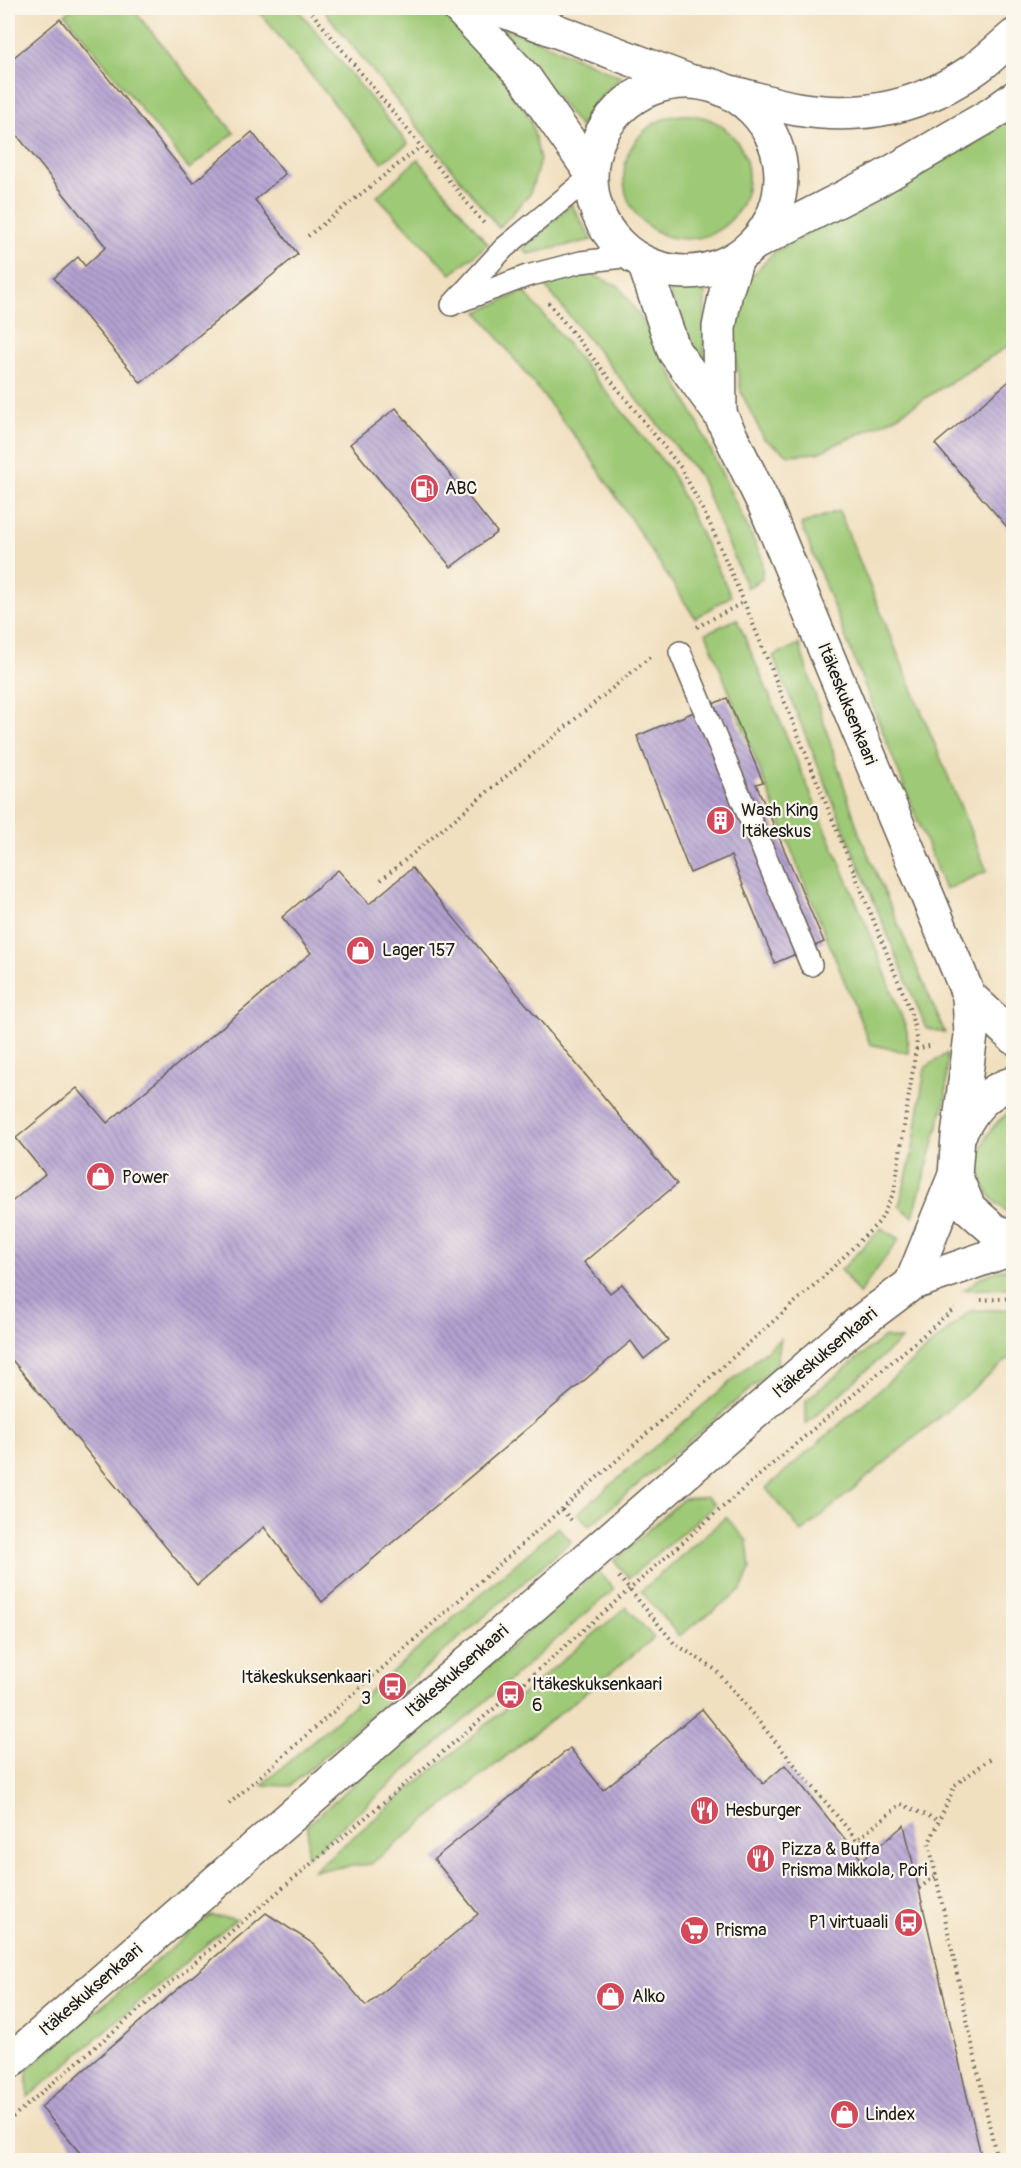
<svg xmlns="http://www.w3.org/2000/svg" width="1021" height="2168" viewBox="0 0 1021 2168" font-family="Pangolin,sans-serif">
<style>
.green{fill:#9ec976;stroke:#5d7249;stroke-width:1.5}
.building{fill:url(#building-back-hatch)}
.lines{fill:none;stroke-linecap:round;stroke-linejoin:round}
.lane-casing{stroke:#676155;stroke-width:24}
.secondary-casing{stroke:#676155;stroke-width:36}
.primary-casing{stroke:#676155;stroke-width:36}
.path{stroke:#676155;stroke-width:4;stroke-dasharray:1.5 4.5;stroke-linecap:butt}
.lane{stroke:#fff;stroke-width:21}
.secondary{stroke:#fff;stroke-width:33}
.primary{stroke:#fff;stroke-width:33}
.labels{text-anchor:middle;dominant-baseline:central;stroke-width:4.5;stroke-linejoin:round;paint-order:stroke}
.poi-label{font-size:18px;fill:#1c1c1c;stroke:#fbf7ec;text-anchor:start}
.street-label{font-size:18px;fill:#1c1c1c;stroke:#fbf7ec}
</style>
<defs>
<pattern id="building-back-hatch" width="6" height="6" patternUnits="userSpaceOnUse" patternTransform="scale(1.5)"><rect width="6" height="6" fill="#b4a1d1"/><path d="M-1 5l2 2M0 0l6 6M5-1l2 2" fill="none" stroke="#9282a9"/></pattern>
</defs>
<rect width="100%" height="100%" fill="#fbf7ec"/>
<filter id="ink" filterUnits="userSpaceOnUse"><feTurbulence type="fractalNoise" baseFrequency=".0167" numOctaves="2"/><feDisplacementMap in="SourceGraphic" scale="12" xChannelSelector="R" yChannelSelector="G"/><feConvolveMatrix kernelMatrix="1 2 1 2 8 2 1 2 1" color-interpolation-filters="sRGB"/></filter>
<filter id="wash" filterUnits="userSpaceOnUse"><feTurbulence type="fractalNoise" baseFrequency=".008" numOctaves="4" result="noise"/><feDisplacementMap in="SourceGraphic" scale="24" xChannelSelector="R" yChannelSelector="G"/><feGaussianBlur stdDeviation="1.35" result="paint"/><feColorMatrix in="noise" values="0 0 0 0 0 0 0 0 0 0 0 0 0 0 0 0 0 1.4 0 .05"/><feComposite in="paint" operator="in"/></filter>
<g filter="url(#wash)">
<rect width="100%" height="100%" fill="#f1e0c0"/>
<g class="green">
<path d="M73,8H132L234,133L189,169L65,14Z"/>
<path d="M256,8H297L408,144L382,162Z"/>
<path d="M322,8H433L462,28L500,70L531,120L540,160L530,194L499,228Z"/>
<path d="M500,24L621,77L597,101L580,127Z"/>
<path d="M1013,115V343L892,419L817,453L789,455L764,439L741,392L731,332L743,286L774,252L988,133Z"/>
<circle cx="686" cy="177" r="62"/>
<path d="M418,159L488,244L451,274L377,196Z"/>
<path d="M571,204L592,240L528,254L523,249Z"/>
<path d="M590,274L619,286L647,327L695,417L762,558V579L747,588L699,475L544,285Z"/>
<path d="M666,287H705L704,368Z"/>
<path d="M524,291L670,470L731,596L695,618L587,452L478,312Z"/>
<path d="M839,511L987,871L945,890L801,524Z"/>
<path d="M737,619L873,941L907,1031L908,1053L870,1044L798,867L706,633Z"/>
<path d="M799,644L859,833L945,1033L926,1028L773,656Z"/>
<path d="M947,1053L946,1097L913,1217L899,1206L912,1155L925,1068Z"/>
<path d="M1013,1110H1014L1013,1215C967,1191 970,1136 1013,1110Z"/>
<path d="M881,1228L899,1239L859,1294L841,1270Z"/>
<path d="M1013,1266V1288L964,1290L983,1276Z"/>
<path d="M1013,1309V1355L802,1532L766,1488L970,1311Z"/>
<path d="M884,1337L901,1340L806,1424V1400Z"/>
<path d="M781,1338L776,1367L589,1526L578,1513Z"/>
<path d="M707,1497L715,1505L629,1578L614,1561L683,1499Z"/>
<path d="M726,1517L747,1541L750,1569L741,1590L679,1636L641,1591Z"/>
<path d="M558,1527L571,1541L290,1786L262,1785Z"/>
<path d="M598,1571L614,1589L307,1857L308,1824Z"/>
<path d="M626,1607L654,1638L371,1864L314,1870Z"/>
<path d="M210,1916L236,1919L28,2097L27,2069Z"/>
</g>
<g id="blocks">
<g class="building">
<path d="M60,19L193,183L252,132L285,174L255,200L298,254L141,383L54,278L78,257L85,266L106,247L8,124V62Z"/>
<path d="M1014,377V535L935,444Z"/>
<path d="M396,408L497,532L451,567L350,444Z"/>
<path d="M727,698L763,782L756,784L824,942L775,963L731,856L690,873L637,736Z"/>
<path d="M412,868L677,1184L584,1262L610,1293L622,1284L668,1340L644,1359L631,1341L322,1602L264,1527L197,1585L8,1355V1205L45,1174L16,1138L77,1088L107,1123L311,953L282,917L338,870L369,904Z"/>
<path d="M702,1709L763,1784L785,1765L862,1860L904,1825L982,2160H86L41,2107L266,1913L315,1945L366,2006L478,1914L434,1859L570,1748L603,1790Z"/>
</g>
</g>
</g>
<g filter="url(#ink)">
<use href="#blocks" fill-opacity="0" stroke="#676155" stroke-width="1.5"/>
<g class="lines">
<defs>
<g id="lane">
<path d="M458,302L527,276L581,262L631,256"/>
<path d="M452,305L504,248L589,178"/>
<path d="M680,652L811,965"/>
</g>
<g id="secondary">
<path d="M459,8L525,78L590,171"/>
<path d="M496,8L689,81"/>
<circle cx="686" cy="177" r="95"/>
<path d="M644,263L674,351L720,414L766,508L969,996L971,1035L958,1136L955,1175L969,1208L995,1231L1014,1238"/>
<path d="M720,414L719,327L726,292L737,259"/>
<path d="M969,996L1014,1038"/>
<path d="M960,1133C973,1108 985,1092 1014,1083"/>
<path d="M911,1284L955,1175"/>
<path d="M8,2063L851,1329L911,1284L1014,1248"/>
</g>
<g id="primary">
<path d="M730,92C752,97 774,105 797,109C864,120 923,107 979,66C991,57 1002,46 1014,36"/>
<path d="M757,242L878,180L992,114L1014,98"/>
</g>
</defs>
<use href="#lane" class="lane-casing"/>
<use href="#secondary" class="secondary-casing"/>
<use href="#primary" class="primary-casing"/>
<g class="path">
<path d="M308,8L486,226"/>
<path d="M308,236L420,147"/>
<path d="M697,627L744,602"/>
<path d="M381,880L650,657"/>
<path d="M916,1049L933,1045"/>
<path d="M981,1300L1014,1298"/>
<path d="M562,1510L574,1523"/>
<path d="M619,1577L674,1643L716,1670L857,1840L901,1804L940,1821"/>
<path d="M990,1759L955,1785L929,1843L997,2160"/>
<path d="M229,1804L820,1280L880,1221L894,1192L916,1049L917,1038L910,1010L744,602L710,524L681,468L548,302"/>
<path d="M919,1888L936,1876"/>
<path d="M8,2121L511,1694L742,1490L955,1308"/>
</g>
<use href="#lane" class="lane"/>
<use href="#secondary" class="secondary"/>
<use href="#primary" class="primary"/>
</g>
</g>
<defs>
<symbol id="fuel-disc" viewBox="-11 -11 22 22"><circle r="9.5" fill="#d1495b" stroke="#fbf7ec"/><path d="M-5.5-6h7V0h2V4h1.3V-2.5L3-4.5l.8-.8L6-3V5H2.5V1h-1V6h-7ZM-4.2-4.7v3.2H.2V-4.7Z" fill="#fff"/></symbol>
<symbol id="building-disc" viewBox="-11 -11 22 22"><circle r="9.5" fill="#d1495b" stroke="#fbf7ec"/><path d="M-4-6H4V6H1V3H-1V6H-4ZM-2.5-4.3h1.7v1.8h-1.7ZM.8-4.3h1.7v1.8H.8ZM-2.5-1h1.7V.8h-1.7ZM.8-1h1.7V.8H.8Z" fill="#fff"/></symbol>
<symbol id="shop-disc" viewBox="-11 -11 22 22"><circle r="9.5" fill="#d1495b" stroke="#fbf7ec"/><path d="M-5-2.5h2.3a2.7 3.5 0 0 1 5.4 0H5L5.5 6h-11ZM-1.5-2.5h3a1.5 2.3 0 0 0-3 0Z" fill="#fff"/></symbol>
<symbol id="bus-disc" viewBox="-11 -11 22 22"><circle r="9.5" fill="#d1495b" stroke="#fbf7ec"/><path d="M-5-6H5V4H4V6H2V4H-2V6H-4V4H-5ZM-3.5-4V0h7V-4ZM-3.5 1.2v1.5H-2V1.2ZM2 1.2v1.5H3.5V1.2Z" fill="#fff"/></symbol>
<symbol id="restaurant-disc" viewBox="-11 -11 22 22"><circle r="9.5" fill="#d1495b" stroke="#fbf7ec"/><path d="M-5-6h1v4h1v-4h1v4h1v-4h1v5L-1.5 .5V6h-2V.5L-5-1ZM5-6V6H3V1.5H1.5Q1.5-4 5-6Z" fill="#fff"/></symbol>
<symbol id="supermarket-disc" viewBox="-11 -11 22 22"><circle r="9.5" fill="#d1495b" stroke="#fbf7ec"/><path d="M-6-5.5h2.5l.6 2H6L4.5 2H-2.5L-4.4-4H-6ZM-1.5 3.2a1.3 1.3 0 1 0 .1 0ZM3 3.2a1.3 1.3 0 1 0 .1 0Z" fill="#fff"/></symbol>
</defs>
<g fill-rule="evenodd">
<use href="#fuel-disc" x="408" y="472" width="33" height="33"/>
<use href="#building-disc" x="704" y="804" width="33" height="33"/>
<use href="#shop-disc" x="344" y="934" width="33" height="33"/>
<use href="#shop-disc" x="84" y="1160" width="33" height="33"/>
<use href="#bus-disc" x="376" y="1670" width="33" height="33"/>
<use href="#bus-disc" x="494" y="1678" width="33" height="33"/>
<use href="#restaurant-disc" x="688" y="1794" width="33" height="33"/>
<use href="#restaurant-disc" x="744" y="1842" width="33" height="33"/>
<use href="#bus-disc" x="892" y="1906" width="33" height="33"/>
<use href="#supermarket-disc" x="678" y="1914" width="33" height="33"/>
<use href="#shop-disc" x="594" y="1980" width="33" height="33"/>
<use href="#shop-disc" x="828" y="2098" width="33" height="33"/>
</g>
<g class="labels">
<g class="poi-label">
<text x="445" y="488">ABC</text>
<text x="741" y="810">Wash King<tspan x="741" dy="21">Itäkeskus</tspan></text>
<text x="382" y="950">Lager 157</text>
<text x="122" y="1177">Power</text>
<text x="371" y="1677" text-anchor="end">Itäkeskuksenkaari<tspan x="371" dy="21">3</tspan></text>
<text x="532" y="1684">Itäkeskuksenkaari<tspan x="532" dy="21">6</tspan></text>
<text x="725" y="1810">Hesburger</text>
<text x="781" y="1849">Pizza &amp; Buffa<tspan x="781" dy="21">Prisma Mikkola, Pori</tspan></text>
<text x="888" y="1922" text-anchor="end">P1 virtuaali</text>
<text x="715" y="1930">Prisma</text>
<text x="632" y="1996">Alko</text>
<text x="865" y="2114">Lindex</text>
</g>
<g class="street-label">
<text transform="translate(847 704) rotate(68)">Itäkeskuksenkaari</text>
<text transform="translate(825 1353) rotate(-40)">Itäkeskuksenkaari</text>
<text transform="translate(457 1671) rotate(-41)">Itäkeskuksenkaari</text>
<text transform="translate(91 1990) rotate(-41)">Itäkeskuksenkaari</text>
</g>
</g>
<rect width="1021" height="2168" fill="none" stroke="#fbf7ec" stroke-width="30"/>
</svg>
